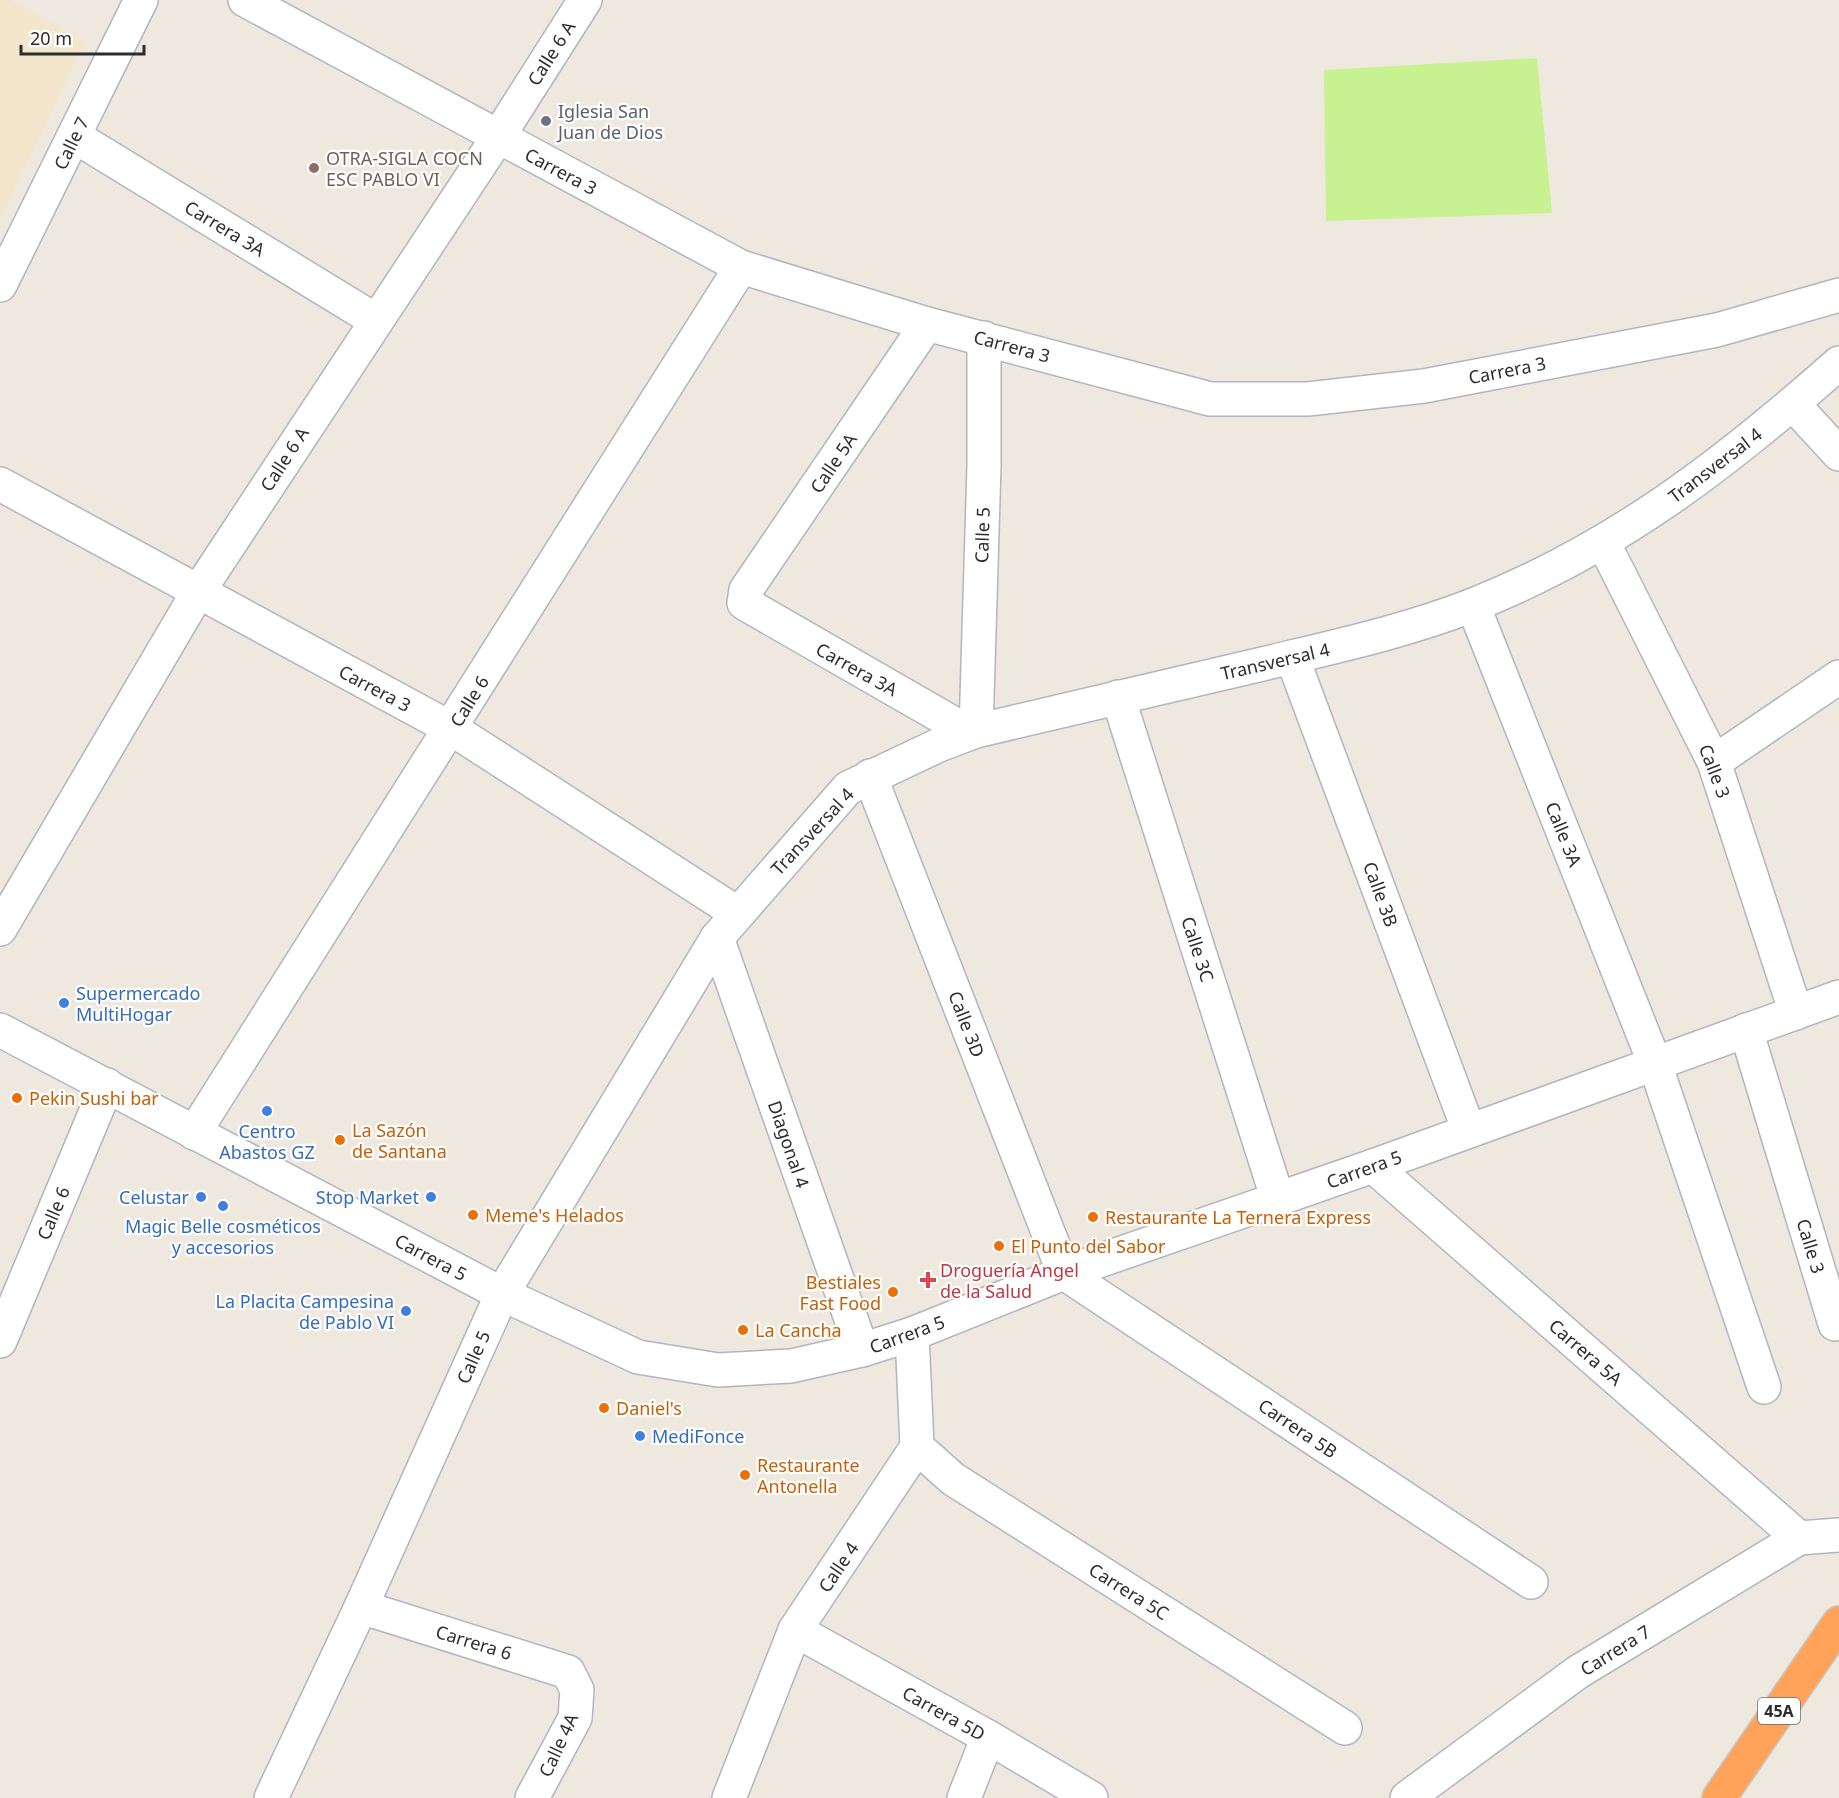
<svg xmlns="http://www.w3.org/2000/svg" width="1839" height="1798" viewBox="0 0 1839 1798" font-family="'Noto Sans',sans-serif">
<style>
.education{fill:#f2e6cd}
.pitch{fill:#c8f292}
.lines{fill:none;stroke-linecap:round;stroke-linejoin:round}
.street-casing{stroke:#b2b5c1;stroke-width:36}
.secondary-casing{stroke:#b2b5c1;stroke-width:36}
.highway-casing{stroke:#c8c8c8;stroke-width:36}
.street{stroke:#fff;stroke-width:33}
.secondary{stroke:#fff;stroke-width:33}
.highway{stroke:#ffa35a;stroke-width:33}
.worship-dot{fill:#6b7280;stroke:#fff;stroke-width:2}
.education-dot{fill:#8d6e63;stroke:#fff;stroke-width:2}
.shop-dot{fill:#3f7fe0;stroke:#fff;stroke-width:2}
.food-dot{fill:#e8710a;stroke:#fff;stroke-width:2}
.health-dot{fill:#e0444e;stroke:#fff;stroke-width:2}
.labels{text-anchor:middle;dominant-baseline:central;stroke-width:4.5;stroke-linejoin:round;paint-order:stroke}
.shield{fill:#fff;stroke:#6c6c6c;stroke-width:1.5}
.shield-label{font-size:16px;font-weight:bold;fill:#2d2d2d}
.street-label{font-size:18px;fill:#2d2d2d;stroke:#fff}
.worship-label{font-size:18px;fill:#5b616d;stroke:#fff;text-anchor:start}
.education-label{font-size:18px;fill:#785e54;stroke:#fff;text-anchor:start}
.shop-label{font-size:18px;fill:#366cbe;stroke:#fff;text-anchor:end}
.food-label{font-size:18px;fill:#c56008;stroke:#fff;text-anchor:start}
.health-label{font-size:18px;fill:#be3a42;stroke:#fff;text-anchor:start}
</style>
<rect width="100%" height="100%" fill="#efe8de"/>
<path class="education" d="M0,0H9L85,41L0,219Z"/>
<path class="pitch" d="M1537,58L1552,213L1326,221L1324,70Z"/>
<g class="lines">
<defs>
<g id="street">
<path d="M245,0L741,267L927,324L1210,399H1308L1424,386L1717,330L1839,295"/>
<path d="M74,136L375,320"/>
<path d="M0,285L141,0"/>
<path d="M927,324L746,590L744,603L970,733"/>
<path d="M1793,404L1839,454"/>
<path d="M0,484L452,729L737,913"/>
<path d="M1603,542L1714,762L1796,1013"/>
<path d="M1473,605L1655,1064L1764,1387"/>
<path d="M1292,657L1469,1131"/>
<path d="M1118,697L1278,1200"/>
<path d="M976,731L984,466V338"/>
<path d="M1714,762L1839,677"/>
<path d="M870,776L1064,1273L1531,1582"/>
<path d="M0,929L198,592L498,137L585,0"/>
<path d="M717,938L862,1350"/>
<path d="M1746,1030L1835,1324"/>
<path d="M194,1133L741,267"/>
<path d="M1373,1166L1799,1538"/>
<path d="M0,1341L107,1085"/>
<path d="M917,1447L953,1479L1345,1728"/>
<path d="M361,1607L568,1672L577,1690L575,1718L532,1798"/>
<path d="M795,1630L988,1737L1091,1798"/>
<path d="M271,1798L361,1607L502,1294L717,938L848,788L939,745L976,731C1076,707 1175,685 1275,661C1342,645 1409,630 1473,605C1615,549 1726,463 1839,363"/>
<path d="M729,1798L795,1630L917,1447L912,1334"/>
<path d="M964,1798L988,1737"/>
<path d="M1407,1798L1578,1672L1799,1538L1839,1535"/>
</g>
<path id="secondary" d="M0,1030L502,1294L638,1357L718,1370L791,1366L862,1350L912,1334L1064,1273L1373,1166L1839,997"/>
<path id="highway" d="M1719,1798L1839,1623"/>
</defs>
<use href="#street" class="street-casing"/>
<use href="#secondary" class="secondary-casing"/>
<use href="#highway" class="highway-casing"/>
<use href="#street" class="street"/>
<use href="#secondary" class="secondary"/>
<use href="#highway" class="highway"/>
</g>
<circle class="worship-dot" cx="546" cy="121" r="6"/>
<circle class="education-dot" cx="314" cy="168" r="6"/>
<g class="shop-dot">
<circle cx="64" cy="1003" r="6"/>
<circle cx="267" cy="1111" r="6"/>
<circle cx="201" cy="1197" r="6"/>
<circle cx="431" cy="1197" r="6"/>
<circle cx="223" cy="1206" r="6"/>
<circle cx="406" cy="1311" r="6"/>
<circle cx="640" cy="1436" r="6"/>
</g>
<g class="food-dot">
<circle cx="17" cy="1098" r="6"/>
<circle cx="340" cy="1140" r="6"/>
<circle cx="473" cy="1215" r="6"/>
<circle cx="1093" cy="1217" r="6"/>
<circle cx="999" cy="1246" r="6"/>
<circle cx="893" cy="1292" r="6"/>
<circle cx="743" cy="1330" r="6"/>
<circle cx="604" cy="1408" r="6"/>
<circle cx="745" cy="1475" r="6"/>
</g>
<path class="health-dot" d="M925 1271h6v6h6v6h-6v6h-6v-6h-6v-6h6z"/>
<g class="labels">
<rect class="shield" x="1758" y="1698" width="42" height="26" rx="4.5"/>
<g class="shield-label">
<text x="1779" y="1711">45A</text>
</g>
<g class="street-label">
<text transform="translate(551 53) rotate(-58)">Calle 6 A</text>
<text transform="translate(71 143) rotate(-64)">Calle 7</text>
<text transform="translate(561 171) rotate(28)">Carrera 3</text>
<text transform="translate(225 228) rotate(31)">Carrera 3A</text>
<text transform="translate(1012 346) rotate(15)">Carrera 3</text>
<text transform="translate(1507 370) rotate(-11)">Carrera 3</text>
<text transform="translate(284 459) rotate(-57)">Calle 6 A</text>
<text transform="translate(833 463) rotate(-56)">Calle 5A</text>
<text transform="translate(1715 465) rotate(-37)">Transversal 4</text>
<text transform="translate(982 535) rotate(-88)">Calle 5</text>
<text transform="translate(1275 661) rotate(-13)">Transversal 4</text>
<text transform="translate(857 669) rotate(29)">Carrera 3A</text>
<text transform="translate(375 688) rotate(28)">Carrera 3</text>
<text transform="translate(469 701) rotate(-58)">Calle 6</text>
<text transform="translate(1715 771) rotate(69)">Calle 3</text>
<text transform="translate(812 831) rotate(-47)">Transversal 4</text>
<text transform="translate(1564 834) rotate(68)">Calle 3A</text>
<text transform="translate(1381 894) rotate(70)">Calle 3B</text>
<text transform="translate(1198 949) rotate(72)">Calle 3C</text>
<text transform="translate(967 1024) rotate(69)">Calle 3D</text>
<text transform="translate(789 1144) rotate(71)">Diagonal 4</text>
<text transform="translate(1364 1169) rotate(-20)">Carrera 5</text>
<text transform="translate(53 1213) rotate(-67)">Calle 6</text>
<text transform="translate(1811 1246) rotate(73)">Calle 3</text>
<text transform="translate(431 1257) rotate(28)">Carrera 5</text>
<text transform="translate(907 1334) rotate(-20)">Carrera 5</text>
<text transform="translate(1586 1352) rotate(41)">Carrera 5A</text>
<text transform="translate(473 1357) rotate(-66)">Calle 5</text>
<text transform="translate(1298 1428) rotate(34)">Carrera 5B</text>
<text transform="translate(838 1567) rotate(-56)">Calle 4</text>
<text transform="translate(1129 1591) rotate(32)">Carrera 5C</text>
<text transform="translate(474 1642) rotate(17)">Carrera 6</text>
<text transform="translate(1615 1650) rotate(-32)">Carrera 7</text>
<text transform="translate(944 1713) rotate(29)">Carrera 5D</text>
<text transform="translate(558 1745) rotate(-65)">Calle 4A</text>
</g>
<g class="worship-label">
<text x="558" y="111">Iglesia San<tspan x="558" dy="21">Juan de Dios</tspan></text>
</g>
<g class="education-label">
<text x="326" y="158">OTRA-SIGLA COCN<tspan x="326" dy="21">ESC PABLO VI</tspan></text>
</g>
<g class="shop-label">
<text x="76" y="993" text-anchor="start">Supermercado<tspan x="76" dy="21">MultiHogar</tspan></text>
<text x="267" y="1131" text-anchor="middle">Centro<tspan x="267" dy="21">Abastos GZ</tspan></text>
<text x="189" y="1197">Celustar</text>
<text x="419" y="1197">Stop Market</text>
<text x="223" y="1226" text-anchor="middle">Magic Belle cosméticos<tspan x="223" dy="21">y accesorios</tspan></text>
<text x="394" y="1301">La Placita Campesina<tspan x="394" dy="21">de Pablo VI</tspan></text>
<text x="652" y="1436" text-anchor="start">MediFonce</text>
</g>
<g class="food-label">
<text x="29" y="1098">Pekin Sushi bar</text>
<text x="352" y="1130">La Sazón<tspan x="352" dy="21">de Santana</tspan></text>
<text x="485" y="1215">Meme's Helados</text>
<text x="1105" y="1217">Restaurante La Ternera Express</text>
<text x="1011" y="1246">El Punto del Sabor</text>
<text x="881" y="1282" text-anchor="end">Bestiales<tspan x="881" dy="21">Fast Food</tspan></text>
<text x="755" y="1330">La Cancha</text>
<text x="616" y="1408">Daniel's</text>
<text x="757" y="1465">Restaurante<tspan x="757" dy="21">Antonella</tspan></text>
</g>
<g class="health-label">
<text x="940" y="1270">Droguería Angel<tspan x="940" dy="21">de la Salud</tspan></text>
</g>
</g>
<path d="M21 45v9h123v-9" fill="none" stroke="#2d2d2d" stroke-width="3"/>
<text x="30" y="45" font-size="18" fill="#2d2d2d" stroke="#ffffff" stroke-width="4.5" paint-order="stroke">20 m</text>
</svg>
